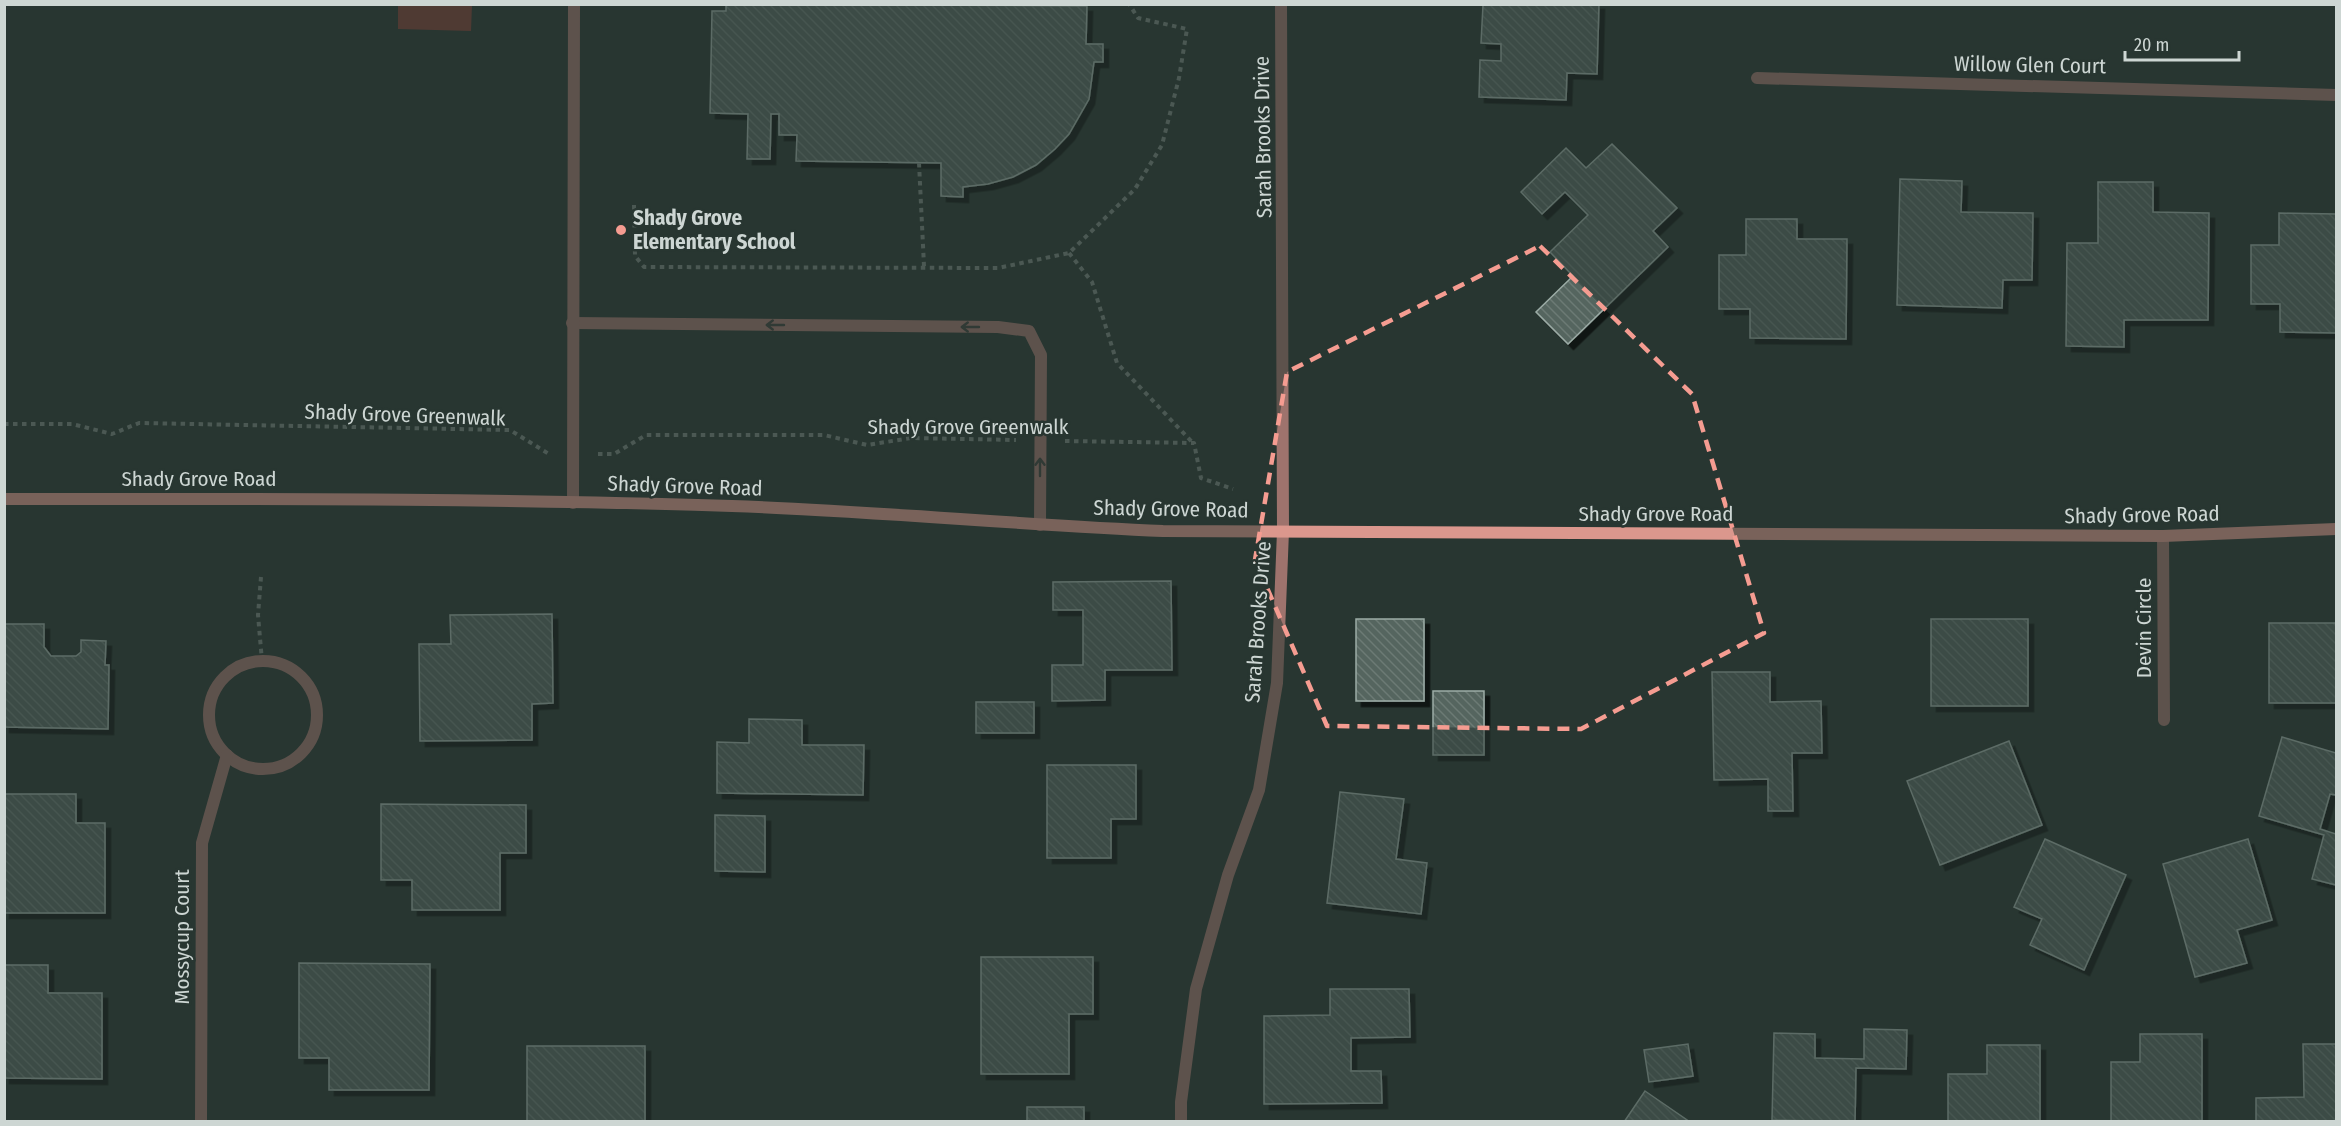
<svg xmlns="http://www.w3.org/2000/svg" width="2341" height="1126" viewBox="0 0 2341 1126" font-family="'Fira Sans Condensed',sans-serif">
<style>
.green{fill:#7f3e36}
.building{fill:url(#building-back-hatch);stroke:#9caca6;stroke-width:1.5;filter:url(#shadow)}
.lines{fill:none;stroke-linecap:round;stroke-linejoin:round}
.path{stroke:#76817d;stroke-width:4;stroke-dasharray:4.5 4.5;stroke-linecap:butt}
.lane{stroke:#9e736d;stroke-width:12}
.street{stroke:#9e736d;stroke-width:12}
.secondary{stroke:#db978d;stroke-width:12}
.oneway{stroke:#3a3f3a}
.marked{fill:none;stroke:#f59c91;stroke-width:4.5;stroke-dasharray:12 8;stroke-linejoin:round}
.poi-dot{fill:#f59c91;stroke:#283631;stroke-width:2}
.labels{text-anchor:middle;dominant-baseline:central;stroke-width:5;stroke-linejoin:round;paint-order:stroke}
.street-label{font-size:21px;fill:#cdd6d3;stroke:#283631}
.poi-label{font-size:21px;font-weight:bold;fill:#cdd6d3;stroke:#283631;text-anchor:start}
</style>
<defs>
<pattern id="building-back-hatch" width="6" height="6" patternUnits="userSpaceOnUse" patternTransform="scale(1.5)"><rect width="6" height="6" fill="#55655f"/><path d="M-1 5l2 2M0 0l6 6M5-1l2 2" fill="none" stroke="#6c7a75"/></pattern>
<filter id="shadow"><feDropShadow dx="5.5" dy="5.5" stdDeviation="0" flood-color="#0009"/></filter>
</defs>
<rect width="100%" height="100%" fill="#283631"/>
<path class="green" d="M398,5H472L471,31L398,29Z"/>
<g class="building">
<path d="M726,4L1087,6L1086,44H1103V62H1094L1089,99L1069,134L1055,149L1036,165L1013,177L988,184L963,187V197L941,196V163L796,161L797,135H779V114H771L770,159H747L748,114L710,113L712,11H726Z"/>
<path d="M1514,4H1599L1597,74L1567,73L1566,100L1479,97L1480,60L1501,61V44L1481,43L1483,5Z"/>
<path d="M1612,144L1677,208L1653,231L1668,247L1568,344L1536,312L1573,276L1550,252L1588,215L1565,192L1542,214L1521,192L1566,148L1586,168Z"/>
<path d="M1900,179L1962,181L1961,212L2033,213L2032,280H2003L2002,308L1897,305Z"/>
<path d="M2098,182H2153V212L2209,213L2208,320H2124V347L2066,346L2067,243H2098Z"/>
<path d="M2279,213L2336,214V333L2280,332V304H2251V245H2279Z"/>
<path d="M1746,219H1797V239H1847L1846,339L1750,338V309H1719V255H1746Z"/>
<path d="M1171,581L1172,670H1105V700L1052,701V665H1083V610H1053V582Z"/>
<path d="M552,614L553,703L532,704V740L420,741L419,644H451L450,615Z"/>
<rect x="1356" y="619" width="68" height="82"/>
<rect x="1931" y="619" width="97" height="87"/>
<rect x="2269" y="623" width="67" height="80"/>
<path d="M4,624H44V647L51,656H76L81,652V640L106,641L105,665H109L108,729L4,727Z"/>
<path d="M1712,672H1770V702L1821,701L1822,753H1792L1793,811H1768V779L1714,780Z"/>
<rect x="1433" y="691" width="51" height="64"/>
<rect x="976" y="702" width="58" height="31"/>
<path d="M749,719L802,720V745H864L863,795L717,793V742L749,743Z"/>
<path d="M2282,737L2336,753V795L2330,794L2320,829L2336,834V885L2312,879L2324,835L2259,816Z"/>
<path d="M2009,741L2042,825L1940,865L1907,781Z"/>
<path d="M1047,765H1136V819H1111V858H1047Z"/>
<path d="M1340,792L1404,799L1396,859L1427,863L1421,914L1327,903Z"/>
<path d="M4,794H76V823H105V913H4Z"/>
<path d="M381,804L526,805V853H500V910H412V880H381Z"/>
<path d="M715,815L765,816V872L715,871Z"/>
<path d="M2045,839L2126,875L2084,970L2030,945L2042,919L2014,907Z"/>
<path d="M2248,839L2272,920L2237,930L2247,963L2195,977L2163,864Z"/>
<path d="M981,957H1093V1014H1069V1074H981Z"/>
<path d="M299,963L430,964L429,1090H329V1058H299Z"/>
<path d="M4,965H48V993H102V1079L4,1078Z"/>
<path d="M1330,989H1409L1410,1037L1351,1038V1071H1381L1382,1103L1264,1104V1016L1330,1015Z"/>
<path d="M1864,1029L1907,1030L1906,1069L1856,1068L1855,1122L1772,1120L1774,1033L1815,1034V1058L1864,1059Z"/>
<path d="M2140,1034H2202V1122H2111V1062H2140Z"/>
<path d="M1688,1044L1693,1076L1649,1082L1644,1050Z"/>
<path d="M2303,1044H2336V1122H2256V1098L2304,1097Z"/>
<path d="M1987,1045H2040V1122H1948V1074H1987Z"/>
<rect x="527" y="1046" width="118" height="76"/>
<path d="M1645,1091L1690,1122H1624Z"/>
<rect x="1027" y="1107" width="57" height="15"/>
</g>
<g class="lines">
<g class="path">
<path d="M919,163L924,266"/>
<path d="M634,205L635,256L644,267L998,268L1069,253L1135,189L1162,145L1179,78L1187,29L1138,18L1129,4"/>
<path d="M1069,253L1092,282L1117,363L1193,443"/>
<path d="M4,424H72L112,434L139,423L510,430L549,454"/>
<path d="M1065,441L1194,443L1201,478L1233,489"/>
<path d="M598,454H614L646,435H824L867,445L911,438L1016,440"/>
<path d="M261,577L258,615L262,661"/>
</g>
<g class="lane">
<path d="M572,323L998,327L1029,331L1041,355L1040,525"/>
<path d="M573,503L574,4"/>
</g>
<g class="street">
<path d="M1757,78L2336,95"/>
<path d="M2163,536L2164,720"/>
<circle cx="263" cy="715" r="54"/>
<path d="M201,1122L202,843L227,755"/>
<path d="M1181,1122V1102L1196,989L1228,875L1259,790L1277,683L1283,531L1281,4"/>
</g>
<path class="secondary" d="M4,499C247,499 490,498 732,506C876,511 1019,525 1163,531L2163,536L2336,529"/>
</g>
<defs><path id="oneway-shaft" d="M-6 0H5M1.5-3L5.5 0L1.5 3" fill="none" stroke-width="1.6" stroke-linecap="round" stroke-linejoin="round" transform="scale(1.5)"/></defs>
<g class="oneway">
<use href="#oneway-shaft" transform="translate(775 325) rotate(-180)"/>
<use href="#oneway-shaft" transform="translate(970 327) rotate(-180)"/>
<use href="#oneway-shaft" transform="translate(1040 467) rotate(-90)"/>
</g>
<path d="M0 0H2341V1126H0ZM1540,246L1692,394L1764,633L1581,729L1327,726L1255,560L1287,372Z" fill="#283631" fill-opacity=".55" fill-rule="evenodd"/>
<path class="marked" d="M1540,246L1692,394L1764,633L1581,729L1327,726L1255,560L1287,372Z"/>
<circle class="poi-dot" cx="621" cy="230" r="6"/>
<g class="labels">
<g class="street-label">
<text transform="translate(2030 65) rotate(1)">Willow Glen Court</text>
<text transform="translate(1263 137) rotate(-91)">Sarah Brooks Drive</text>
<text transform="translate(405 415) rotate(2)">Shady Grove Greenwalk</text>
<text x="968" y="427">Shady Grove Greenwalk</text>
<text x="199" y="479">Shady Grove Road</text>
<text transform="translate(685 486) rotate(2)">Shady Grove Road</text>
<text transform="translate(1171 509) rotate(1)">Shady Grove Road</text>
<text x="1656" y="514">Shady Grove Road</text>
<text transform="translate(2142 515) rotate(-1)">Shady Grove Road</text>
<text transform="translate(1258 622) rotate(-86)">Sarah Brooks Drive</text>
<text transform="translate(2144 628) rotate(-90)">Devin Circle</text>
<text transform="translate(182 937) rotate(-90)">Mossycup Court</text>
</g>
<g class="poi-label">
<text x="633" y="218">Shady Grove<tspan x="633" dy="24">Elementary School</tspan></text>
</g>
</g>
<rect width="2341" height="1126" fill="none" stroke="#cdd6d3" stroke-width="12"/>
<path d="M2125 51v9h114v-9" fill="none" stroke="#cdd6d3" stroke-width="3"/>
<text x="2134" y="51" font-size="18" fill="#cdd6d3" stroke="#283631" stroke-width="4.5" paint-order="stroke">20 m</text>
</svg>
